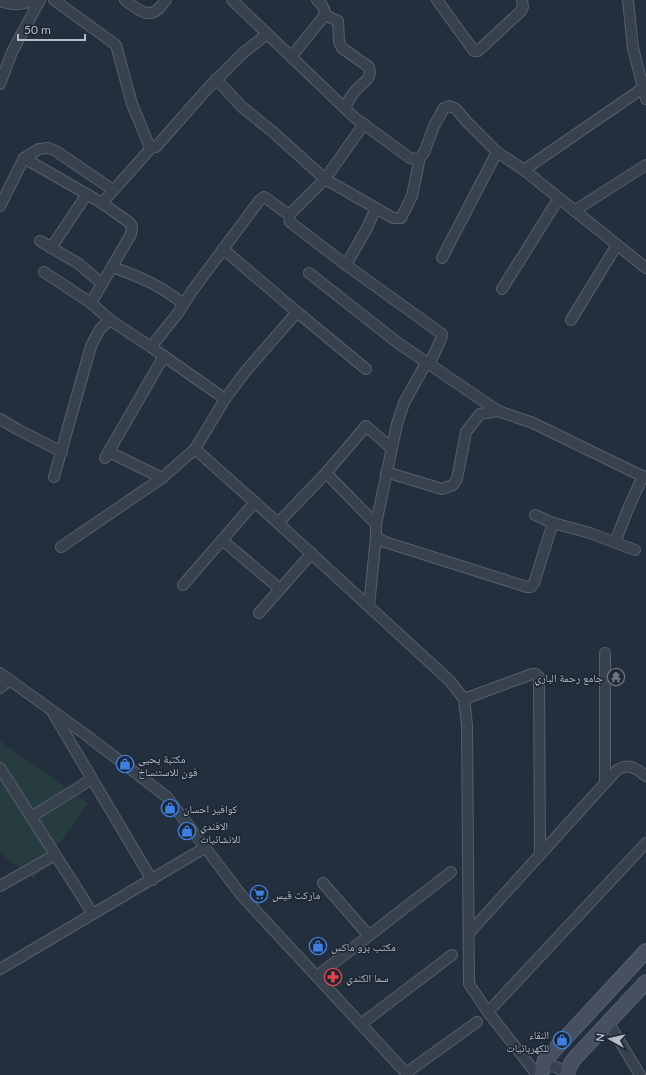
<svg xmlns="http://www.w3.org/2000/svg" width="646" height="1075" viewBox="0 0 646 1075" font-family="Lato,'Noto Naskh Arabic',sans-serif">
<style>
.green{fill:#263c3f}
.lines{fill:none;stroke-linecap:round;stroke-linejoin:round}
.street-casing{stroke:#565f6c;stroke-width:12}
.secondary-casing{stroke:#565f6c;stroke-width:16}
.street{stroke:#38414e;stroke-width:10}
.secondary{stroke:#465061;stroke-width:14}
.labels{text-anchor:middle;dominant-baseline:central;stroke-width:3;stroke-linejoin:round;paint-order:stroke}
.poi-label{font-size:11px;fill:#b4bcc9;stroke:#1d2633;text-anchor:start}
</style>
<rect width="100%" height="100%" fill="#242f3e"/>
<path class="green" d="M0,741L88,803L34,879L0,853Z"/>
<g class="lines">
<defs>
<g id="street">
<path d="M54,0L116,45L132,104L149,145L152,147H156L208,88L243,53L267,34"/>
<path d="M125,0C134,6 146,19 157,10C160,8 163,3 166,0"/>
<path d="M232,0L355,118L410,158L415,159L420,157L424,153L434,126L444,108L449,106L456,109L467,122L497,152L524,170L646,268"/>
<path d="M437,0L474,51H478L521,11L523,7L522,0"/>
<path d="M628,0L633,48L646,99"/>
<path d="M0,1C12,5 21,6 33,0"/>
<path d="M325,15L338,21L339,42L342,48L369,67C373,79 362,83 355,91C351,95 348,102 345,108"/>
<path d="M291,57L325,15C325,8 322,5 317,0"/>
<path d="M216,79L242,107L273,132L325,179L393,218H401L412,196L420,157"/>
<path d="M0,84L12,52L40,0"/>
<path d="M364,124L325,179L289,215L290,222L346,265L442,334L441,339L429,365"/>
<path d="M24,158L102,203L130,223L132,226L131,234L91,303"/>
<path d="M524,170L643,88"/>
<path d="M102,203L152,147"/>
<path d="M0,206L24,158L39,149L48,148L56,151L113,190"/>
<path d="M574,211L646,165"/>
<path d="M40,241L79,264L102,284"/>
<path d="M51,248L87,194"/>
<path d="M223,249L297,312"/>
<path d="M442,258L497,152"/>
<path d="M346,265L367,228L376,208"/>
<path d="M112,267C138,276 162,286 183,304"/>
<path d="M44,272L91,303L110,320"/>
<path d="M309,273L398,343L498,411L533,423L646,478"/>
<path d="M502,289L559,198"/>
<path d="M571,320L617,245"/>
<path d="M151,347L178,313L192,291L259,201L264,197L266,198L289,215"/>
<path d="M225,399L245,372L297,312L366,369"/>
<path d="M0,419L17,429L62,452"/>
<path d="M195,449L278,523L450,681L464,699L467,725L469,984L488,1012L535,1072"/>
<path d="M109,452L162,478"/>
<path d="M105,458L164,356"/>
<path d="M386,472L442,489L453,485L457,479L466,432L480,414L498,411"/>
<path d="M326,473L376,524"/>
<path d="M54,477L91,346L100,329L110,320L151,347L225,399L195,449L162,478L61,547"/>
<path d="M535,515L553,523L590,533L635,550"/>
<path d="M278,523L326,473L366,426L391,448"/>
<path d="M376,537L385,542L527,587H531L534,583L553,523"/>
<path d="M222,540L280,589"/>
<path d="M615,542L628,509L643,476"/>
<path d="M183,585L255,502"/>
<path d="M369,606L376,537V524L397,424L404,403L426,363"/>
<path d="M259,613L312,553"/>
<path d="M0,673L86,735L167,797L242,896L408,1075"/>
<path d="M0,688L10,680"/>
<path d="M464,699L532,674H536L539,677L540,855"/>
<path d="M53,713L152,880"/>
<path d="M0,768L93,914"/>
<path d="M605,783V653"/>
<path d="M31,817L92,779"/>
<path d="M323,883L369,936"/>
<path d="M0,886L55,855"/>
<path d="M469,933L616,771C627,762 636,768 646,776"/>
<path d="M0,969L206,847"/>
<path d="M317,976L451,872"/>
<path d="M488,1012L646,843"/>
<path d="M608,1022L640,1075"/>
<path d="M361,1024L452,955"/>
<path d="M539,1070C553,1064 556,1065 567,1075"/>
<path d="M406,1073L477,1022"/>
</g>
<g id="secondary">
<path d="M541,1075L545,1060L646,951"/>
<path d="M567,1075L570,1065L575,1058L646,982"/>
</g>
</defs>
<use href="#street" class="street-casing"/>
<use href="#secondary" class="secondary-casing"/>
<use href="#street" class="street"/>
<use href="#secondary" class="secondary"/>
</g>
<defs>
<symbol id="temple-ring" viewBox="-11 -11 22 22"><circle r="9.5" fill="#1d2633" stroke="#6b7280" stroke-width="1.5"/><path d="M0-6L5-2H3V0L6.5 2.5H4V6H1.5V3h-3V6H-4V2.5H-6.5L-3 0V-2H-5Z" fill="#6b7280"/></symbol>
<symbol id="shop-ring" viewBox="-11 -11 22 22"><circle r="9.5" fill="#1d2633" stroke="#3f7fe0" stroke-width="1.5"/><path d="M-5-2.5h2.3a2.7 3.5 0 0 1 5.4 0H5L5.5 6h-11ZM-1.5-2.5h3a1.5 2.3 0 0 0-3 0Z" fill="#3f7fe0"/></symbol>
<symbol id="supermarket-ring" viewBox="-11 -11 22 22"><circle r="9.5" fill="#1d2633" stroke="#3f7fe0" stroke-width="1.5"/><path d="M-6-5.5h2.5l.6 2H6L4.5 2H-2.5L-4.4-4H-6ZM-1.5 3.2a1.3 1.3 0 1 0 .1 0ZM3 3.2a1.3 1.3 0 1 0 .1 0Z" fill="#3f7fe0"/></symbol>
<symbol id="pharmacy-ring" viewBox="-11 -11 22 22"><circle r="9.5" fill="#1d2633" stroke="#e0444e" stroke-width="1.5"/><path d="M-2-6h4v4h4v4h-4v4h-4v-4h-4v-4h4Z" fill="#e0444e"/></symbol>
</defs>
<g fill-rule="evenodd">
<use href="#temple-ring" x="606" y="667" width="20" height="20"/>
<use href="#shop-ring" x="115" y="754" width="20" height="20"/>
<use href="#shop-ring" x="160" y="798" width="20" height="20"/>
<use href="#shop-ring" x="177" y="821" width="20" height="20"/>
<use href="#supermarket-ring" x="249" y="884" width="20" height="20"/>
<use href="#shop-ring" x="308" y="936" width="20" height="20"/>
<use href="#pharmacy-ring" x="323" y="967" width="20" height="20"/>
<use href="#shop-ring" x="552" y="1030" width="20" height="20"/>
</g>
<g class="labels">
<g class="poi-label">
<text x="603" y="677" text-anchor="end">جامع رحمة الباري</text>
<text x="138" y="758">مكتبة يحيى<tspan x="138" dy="13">فون للاستنساخ</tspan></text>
<text x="183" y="808">كوافير احسان</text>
<text x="200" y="825">الافندي<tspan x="200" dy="13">للانشائيات</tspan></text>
<text x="272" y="894">ماركت قيس</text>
<text x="331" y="946">مكتب برو ماكس</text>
<text x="346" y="977">سما الكندي</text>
<text x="549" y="1034" text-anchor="end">النقاء<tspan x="549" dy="13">للكهربائيات</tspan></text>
</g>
</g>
<g transform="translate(610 1039) rotate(278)" stroke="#1d2633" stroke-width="3" paint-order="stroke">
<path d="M0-3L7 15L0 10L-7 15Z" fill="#b4bcc9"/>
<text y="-6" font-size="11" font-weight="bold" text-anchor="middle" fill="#b4bcc9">N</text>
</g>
<path d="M18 34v6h67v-6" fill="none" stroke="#b4bcc9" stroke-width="2"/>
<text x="24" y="34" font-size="12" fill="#b4bcc9" stroke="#1d2633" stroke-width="3" paint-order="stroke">50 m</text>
</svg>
